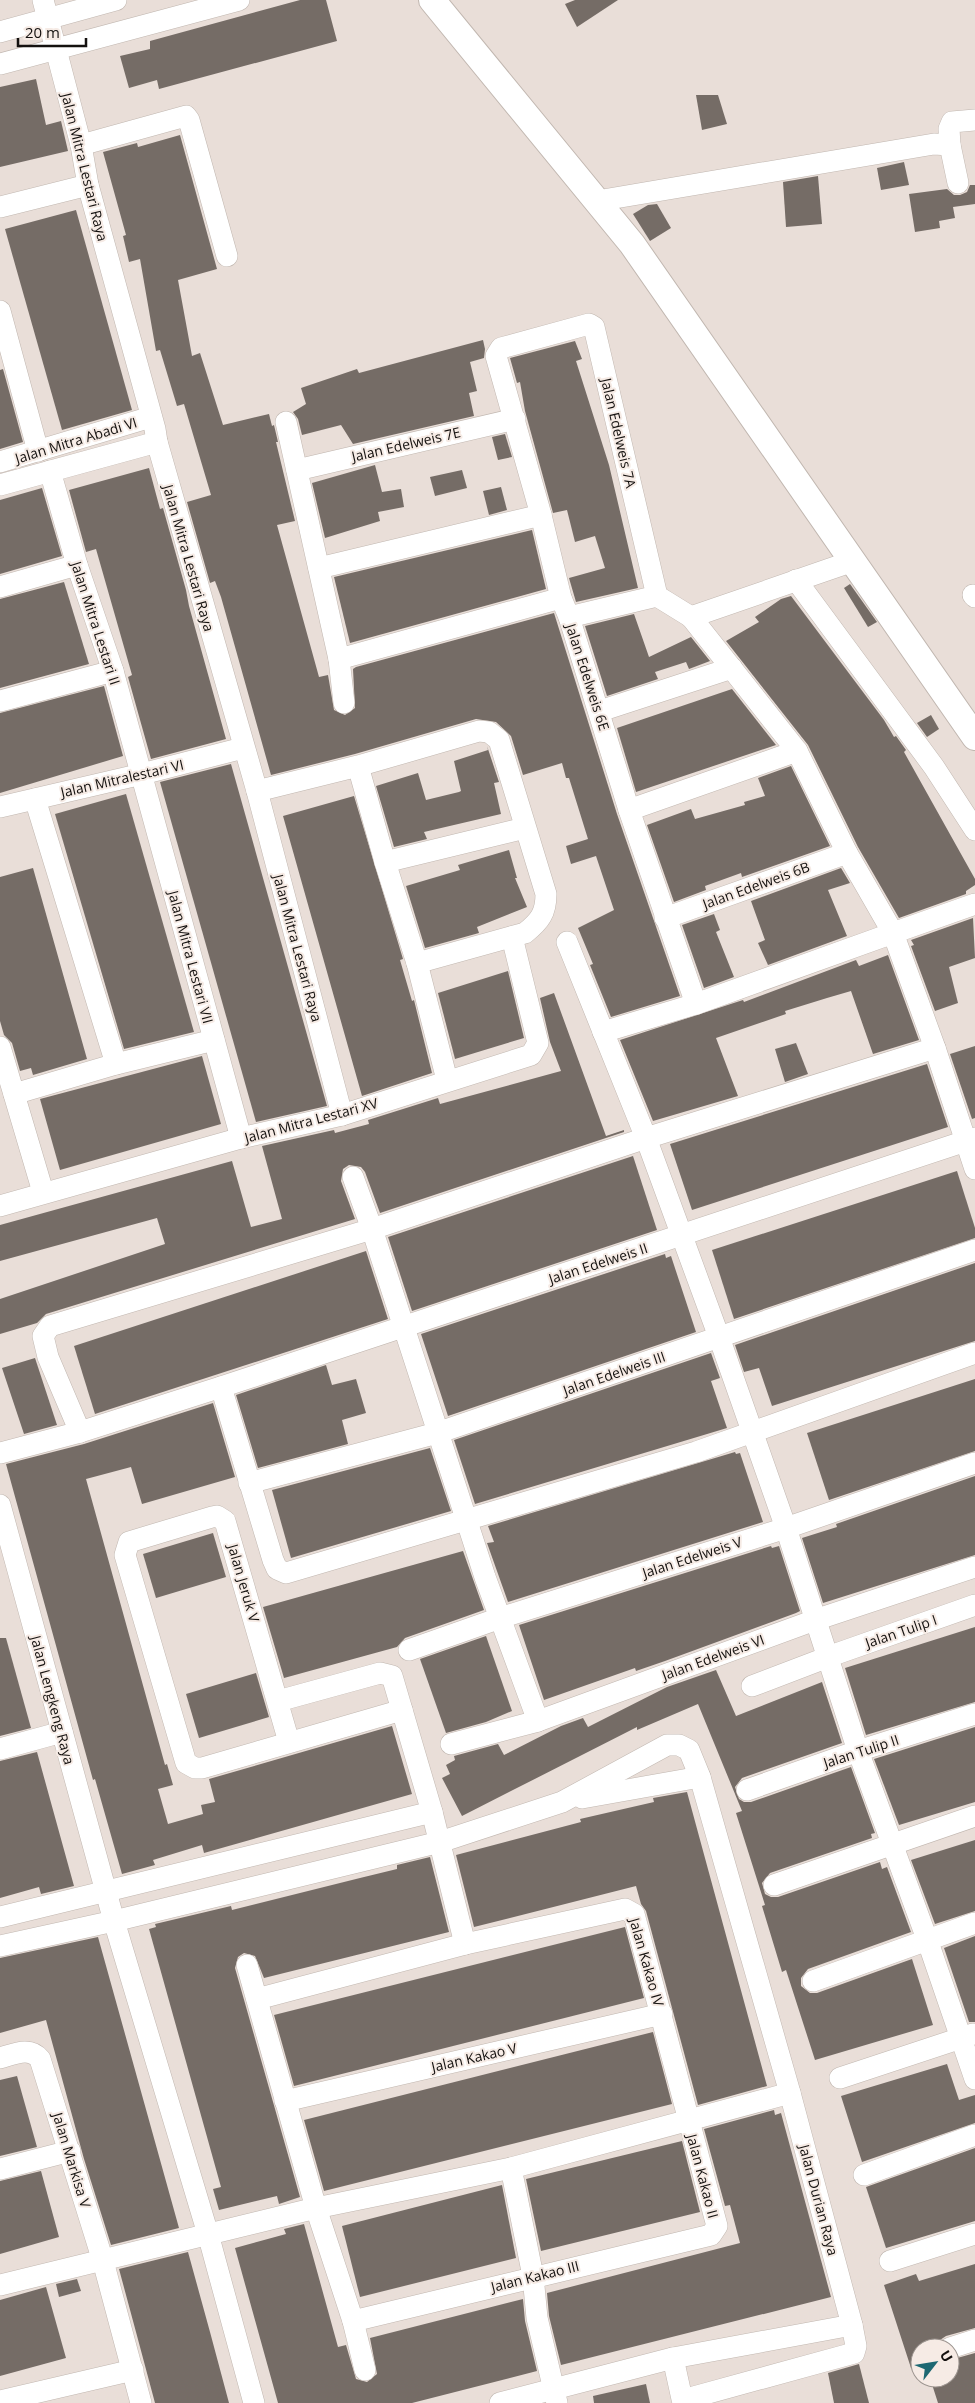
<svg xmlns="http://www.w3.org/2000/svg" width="975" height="2403" viewBox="0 0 975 2403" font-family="'Open Sans',sans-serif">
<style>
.building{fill:#756c66}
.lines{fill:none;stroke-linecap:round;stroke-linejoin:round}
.minor-casing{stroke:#c1b7b0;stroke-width:22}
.tertiary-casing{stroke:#c1b7b0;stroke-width:28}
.minor{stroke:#fff;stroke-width:21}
.tertiary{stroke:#fff;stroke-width:26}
.labels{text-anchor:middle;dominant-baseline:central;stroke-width:4;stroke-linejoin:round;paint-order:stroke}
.street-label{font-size:14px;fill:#14110f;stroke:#f6ebe5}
</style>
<rect width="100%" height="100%" fill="#e9ded8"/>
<g class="building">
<path d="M300,0H326L337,41L159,89L157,80L129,88L120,56L150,49V41Z"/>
<path d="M575,0H618L577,27L565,4Z"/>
<path d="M36,79L46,125L61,121L68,151L0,167V87Z"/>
<path d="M696,95H718L727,124L702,130Z"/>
<path d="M180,135L217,269L178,280L192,356L200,353L223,425L269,414L272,426L274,425L278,442H276L295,521L277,525L319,677L328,675L334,710L345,715L355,708L353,669L356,667L554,613L617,814L680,996L611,1017L590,965L593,964L578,928L614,910L596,856L571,864L566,846L588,839L569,778H566L562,763L523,775L511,736L496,722L476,719L355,754L271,775L221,597L215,581L210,583L187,502L211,495L184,404L177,406L160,350L156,351L140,259L129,262L123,236L126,235L103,152L137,143L138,147Z"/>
<path d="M904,162L909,185L881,190L877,168Z"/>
<path d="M818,176L822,224L786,227L783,182Z"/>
<path d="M970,185H975V204L953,207L955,218L939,221L940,228L915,232L909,194L947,189L954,195H960L967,192Z"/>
<path d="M657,204L671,228L650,241L633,214L648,205Z"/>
<path d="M76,210L132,410L62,430L5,229Z"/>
<path d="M483,340L485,349L484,358L470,362L477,391L469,393L474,416L353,444L341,425L302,435L298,419L293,412L306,404L301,388L357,369L359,373Z"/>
<path d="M575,341L582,359L576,361L609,465L638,588L576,602L569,578L605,568L595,536L575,542L567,510L553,513L525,411L520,382L517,383L510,358Z"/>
<path d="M3,369L23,442L0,449V370Z"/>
<path d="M505,434L512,457L498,460L492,437Z"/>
<path d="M375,465L382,492L401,489L404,507L378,512L380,521L325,538L312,483Z"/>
<path d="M149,468L160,509L163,508L186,590L189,606L226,739L151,759L128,677L132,675L96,549L86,552L69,490Z"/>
<path d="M462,470L467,488L435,496L430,477Z"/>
<path d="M501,487L507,510L489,515L483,491Z"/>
<path d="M42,488L62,556L0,574V500Z"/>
<path d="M532,530L546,589L350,643L334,577Z"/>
<path d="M64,582L89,664L0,688V599Z"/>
<path d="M850,584L877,622L868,627L844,588Z"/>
<path d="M791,596L884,720L894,737L896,736L906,750L904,752L975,879V885L966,891V894L899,918L858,847L808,745L726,641L759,622L755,617L781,599Z"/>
<path d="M634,614L649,657L691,637L710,661L689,669L686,662L655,672L658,679L607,696L585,626Z"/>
<path d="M104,686L123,756L0,793V713Z"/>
<path d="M732,689L776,745L636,792L617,728Z"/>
<path d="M931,715L939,729L927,737L917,723Z"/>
<path d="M487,746L499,782L494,783L501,814L424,832L427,839L394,847L376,786L418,773L426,800L459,792L461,791L454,761L488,750Z"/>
<path d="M231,764L327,1106L256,1122L160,782Z"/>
<path d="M791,766L830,846L742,877L741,873L705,886L706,890L674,902L647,825L691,809L695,819L745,805L744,802L765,796L758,778Z"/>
<path d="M126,794L194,1032L124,1049L55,814Z"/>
<path d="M354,796L403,959L400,960L412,1001L414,1000L432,1073L362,1096L283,816Z"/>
<path d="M509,850L517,878H515L527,907L477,927L479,933L425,948L406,886L460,870L458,865Z"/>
<path d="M33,868L87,1059L33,1075L31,1068L20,1071L12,1043L4,1035L0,1021V877Z"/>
<path d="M841,868L850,883L828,890L847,936L768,965L758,943L765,940L751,901Z"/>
<path d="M714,914L720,930L716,932L734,977L704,988L682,925Z"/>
<path d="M973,918L975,958L949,967L958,1003L935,1011L911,946L914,945L911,940Z"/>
<path d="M888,955L919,1040L873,1054L851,991L827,998L785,1011L786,1014L716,1038L738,1096L653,1121L620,1040L743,1000L744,1002L856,960L859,966Z"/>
<path d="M508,971L524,1038L455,1059L438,993Z"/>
<path d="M554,993L606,1136L624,1130V1132L380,1213L365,1172L361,1167L349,1165L343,1169L341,1181L355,1219L46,1314L37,1323L0,1334V1299L165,1244L157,1218L0,1261V1225L232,1161L251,1227L282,1219L262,1146L334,1130L335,1133L369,1124L368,1120L438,1098L440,1104L561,1071L550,1042L540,998Z"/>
<path d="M796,1043L808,1074L785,1082L775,1049Z"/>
<path d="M975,1046V1118L972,1119L950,1054Z"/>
<path d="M202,1056L221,1124L60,1170L40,1099Z"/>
<path d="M927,1064L948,1127L692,1210L670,1144Z"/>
<path d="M633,1156L657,1230L412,1311L388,1237Z"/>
<path d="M957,1171L975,1228V1238L734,1319L712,1250Z"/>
<path d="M366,1251L388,1319L95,1414L74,1346Z"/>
<path d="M665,1254L666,1258L671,1256L696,1332L448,1416L421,1334Z"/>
<path d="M975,1263V1341L772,1406L759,1368L744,1372L735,1345Z"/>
<path d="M711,1353L720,1378L711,1381L727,1428L475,1504L454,1440Z"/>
<path d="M35,1358L57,1425L24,1434L2,1368Z"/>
<path d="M326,1365L332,1385L356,1379L366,1413L342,1420L348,1444L258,1468L236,1395Z"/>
<path d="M975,1379V1451L829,1500L807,1433Z"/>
<path d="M213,1403L235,1477L142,1504L131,1467L86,1479L165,1765L167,1764L173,1785L158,1789L168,1824L203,1814L201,1805L215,1802L209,1779L392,1726L412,1794L204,1853L202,1845L153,1860L155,1865L122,1874L95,1779L93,1780L6,1464L84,1444Z"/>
<path d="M430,1448L451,1511L291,1558L272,1490Z"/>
<path d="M735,1452L736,1454L740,1453L763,1522L508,1602L487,1543L494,1542L488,1526Z"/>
<path d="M975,1476V1555L823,1603L802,1538L837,1527L836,1524Z"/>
<path d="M213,1533L226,1577L156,1598L143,1554Z"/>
<path d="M771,1546L772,1548L779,1546L800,1611L796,1613L665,1661L636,1671L635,1668L544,1700L519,1625Z"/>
<path d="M463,1551L484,1610L405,1638L397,1647L284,1678L263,1607Z"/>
<path d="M975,1627V1702L866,1735L845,1668Z"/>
<path d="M486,1636L512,1711L486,1722L446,1733L420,1659Z"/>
<path d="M0,1638H6L31,1728L0,1736Z"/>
<path d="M716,1670L736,1716L822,1682L842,1743L742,1778L735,1787L739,1799L744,1802H751L851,1767L875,1833L871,1834L872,1838L770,1873L762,1883L765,1894L771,1897H778L880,1862L882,1869L887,1867L911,1932L808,1969L801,1978V1986L810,1993H817L912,1959L933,2025L815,2060L786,1970L782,1972L762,1906L765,1905L736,1813L742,1811L698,1704L637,1730V1727L462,1816L442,1778L450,1774L446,1765L455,1760L454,1756L498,1744L504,1755L561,1726L583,1718L588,1727L667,1687Z"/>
<path d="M256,1673L269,1717L199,1738L186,1694Z"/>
<path d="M975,1727V1802L899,1825L874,1759Z"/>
<path d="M37,1752L74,1886L41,1894L39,1887L0,1898V1761Z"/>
<path d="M687,1792L767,2086L698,2105L646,1911L641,1904L636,1886L474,1927L456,1855L581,1822L580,1819L654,1802L653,1798Z"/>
<path d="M975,1840V1911L935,1924L911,1860Z"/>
<path d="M430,1857L449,1932L264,1978L255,1956L244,1953L238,1957L235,1968L300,2197L279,2204L277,2196L219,2210L213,2189L221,2187L149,1929L156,1927L155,1924L231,1906L232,1910L360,1878L397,1869V1865Z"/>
<path d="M625,1927L644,1998L294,2086L274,2015Z"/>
<path d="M975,1936V2022H969L944,1948Z"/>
<path d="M98,1937L179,2228L111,2245L84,2159L46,2020L0,2033V1958Z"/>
<path d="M653,2032L672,2104L324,2191L304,2120Z"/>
<path d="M947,2064L959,2100L975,2095V2123L862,2162L841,2096Z"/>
<path d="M17,2076L37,2147L0,2156V2080Z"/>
<path d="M774,2110L775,2115L781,2113L831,2297L561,2365L549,2316L547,2293L740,2243L730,2205L725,2206L704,2129Z"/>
<path d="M682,2141L700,2212L541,2251L526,2179Z"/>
<path d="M975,2148V2221L886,2248L866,2187Z"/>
<path d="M41,2171L59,2237L0,2254V2181Z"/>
<path d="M502,2185L516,2258L360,2297L342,2226Z"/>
<path d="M304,2224L338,2347L346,2345L356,2379L367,2382L377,2374L370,2338L523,2299L525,2321L537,2371L412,2403H278L235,2248L286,2234L284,2229Z"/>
<path d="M188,2252L210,2332L229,2403H155L136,2332L119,2269Z"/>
<path d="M975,2264V2328L946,2336L940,2340L938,2348H920V2365L911,2368L884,2285L916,2274L919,2281Z"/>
<path d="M77,2279L81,2291L59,2297L56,2284Z"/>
<path d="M46,2287L66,2358L0,2376V2300Z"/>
<path d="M975,2353V2403H938L930,2378H950V2360Z"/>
<path d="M859,2364L869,2403H834L828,2373Z"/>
<path d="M646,2384L650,2403H594L593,2396Z"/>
</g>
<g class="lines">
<defs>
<g id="minor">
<path d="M43,0L81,145L88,185L155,429L157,442L257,791L342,1115"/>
<path d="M0,32L116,0"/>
<path d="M0,64L239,0"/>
<path d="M81,145L186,116L189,120L227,256"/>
<path d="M950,145L958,183"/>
<path d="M597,201L934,144L950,145L949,129L952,122L975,120"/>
<path d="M0,207L88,185"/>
<path d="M0,311L38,451"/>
<path d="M286,422L339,659L344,703"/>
<path d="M0,462L151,417"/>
<path d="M297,470L515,419"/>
<path d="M50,471L77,565L113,671L241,1138"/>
<path d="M0,485L157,442"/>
<path d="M853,561L691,617L797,751L847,853L893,933L975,904"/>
<path d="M319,568L541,515"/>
<path d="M796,580L934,767L975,830"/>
<path d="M0,587L77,565"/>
<path d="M973,595L975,597"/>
<path d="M569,617L657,596"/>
<path d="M691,617L657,596L594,327L589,324L501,348L496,356L541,515L561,598L569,617L629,810L696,1004"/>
<path d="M339,659L561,598"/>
<path d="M0,701L113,671"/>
<path d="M600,711L732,668"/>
<path d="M257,791L358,766L479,731L489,732L499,740L546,894C546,913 540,921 525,933L417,963L385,862L358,766"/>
<path d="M35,799L116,1064"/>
<path d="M0,807L142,774L243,748"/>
<path d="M629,810L797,751"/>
<path d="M385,862L525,828"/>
<path d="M665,918L847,853"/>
<path d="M567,942L646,1138L719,1337L786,1528L858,1751L927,1939L975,2079"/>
<path d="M417,963L447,1080"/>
<path d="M603,1032L696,1004L893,933L935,1048L975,1169"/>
<path d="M0,1047L43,1192"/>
<path d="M14,1094L116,1064L214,1040"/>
<path d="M0,1206L241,1138L342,1115L531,1055L538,1043L512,937"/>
<path d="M221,1387L273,1560L277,1569L286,1573L696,1452L975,1353"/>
<path d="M80,1432L48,1357L43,1336L50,1326L372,1229L353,1177"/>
<path d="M0,1453L80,1432L221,1387L975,1138"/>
<path d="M249,1483L437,1433L975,1250"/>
<path d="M0,1505L114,1921L208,2234L254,2403"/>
<path d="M409,1650L500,1618L786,1528L975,1463"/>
<path d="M752,1686L836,1654L975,1605"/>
<path d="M278,1701L380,1673L392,1676L432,1812L465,1944"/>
<path d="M538,1721L485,1577L372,1229L646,1138L935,1048"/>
<path d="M289,1742L225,1521L217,1516L212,1517L129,1542L125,1555L186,1763L195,1768H202L402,1710"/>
<path d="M451,1744L538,1721L815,1620L975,1567"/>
<path d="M0,1749L62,1732"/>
<path d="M747,1790L858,1751L975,1714"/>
<path d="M582,1798L700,1777"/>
<path d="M774,1885L975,1816"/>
<path d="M0,1917L432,1812"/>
<path d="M0,1946L114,1921L440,1842L562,1802L667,1745H679L689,1750L700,1777L790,2093L852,2325L673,2358L500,2403"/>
<path d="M247,1965L316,2208L511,2168L790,2093"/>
<path d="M813,1981L975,1923"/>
<path d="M257,1999L465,1944L625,1909L634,1914L717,2226L711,2235L353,2321"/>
<path d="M0,2058C14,2054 30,2046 40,2059L103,2261L141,2403"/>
<path d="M840,2078L973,2034"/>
<path d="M285,2101L662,2014"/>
<path d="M511,2168L533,2276L537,2318L557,2403"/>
<path d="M0,2169L70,2151"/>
<path d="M864,2175L975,2135"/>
<path d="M890,2261L975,2234"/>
<path d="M0,2285L316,2208L353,2321L365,2370"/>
<path d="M950,2348L975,2340"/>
<path d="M673,2358L682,2399L690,2398L854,2353L856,2346L852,2325"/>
<path d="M0,2401L133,2370"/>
</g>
<path id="tertiary" d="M432,0L632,244L975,737"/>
</defs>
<use href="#minor" class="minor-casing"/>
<use href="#tertiary" class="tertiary-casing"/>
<use href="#minor" class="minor"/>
<use href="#tertiary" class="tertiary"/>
</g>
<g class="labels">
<g class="street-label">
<text transform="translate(85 167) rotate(76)">Jalan Mitra Lestari Raya</text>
<text transform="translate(619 433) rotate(77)">Jalan Edelweis 7A</text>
<text transform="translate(76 440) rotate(-17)">Jalan Mitra Abadi VI</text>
<text transform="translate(406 444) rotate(-13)">Jalan Edelweis 7E</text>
<text transform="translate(189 558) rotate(74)">Jalan Mitra Lestari Raya</text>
<text transform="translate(96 623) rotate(72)">Jalan Mitra Lestari II</text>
<text transform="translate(588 677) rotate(72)">Jalan Edelweis 6E</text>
<text transform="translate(122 778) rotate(-13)">Jalan Mitralestari VI</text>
<text transform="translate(756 885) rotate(-20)">Jalan Edelweis 6B</text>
<text transform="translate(298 948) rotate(75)">Jalan Mitra Lestari Raya</text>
<text transform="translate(191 957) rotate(75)">Jalan Mitra Lestari VII</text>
<text transform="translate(311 1120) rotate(-15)">Jalan Mitra Lestari XV</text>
<text transform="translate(598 1263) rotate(-18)">Jalan Edelweis II</text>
<text transform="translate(614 1373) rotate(-19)">Jalan Edelweis III</text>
<text transform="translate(692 1557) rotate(-18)">Jalan Edelweis V</text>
<text transform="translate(244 1583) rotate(74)">Jalan Jeruk V</text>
<text transform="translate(901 1631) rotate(-19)">Jalan Tulip I</text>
<text transform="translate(713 1657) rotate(-20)">Jalan Edelweis VI</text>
<text transform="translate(53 1700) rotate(75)">Jalan Lengkeng Raya</text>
<text transform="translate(861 1751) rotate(-18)">Jalan Tulip II</text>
<text transform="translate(647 1962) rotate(74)">Jalan Kakao IV</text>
<text transform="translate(474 2057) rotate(-13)">Jalan Kakao V</text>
<text transform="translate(72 2160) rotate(73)">Jalan Markisa V</text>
<text transform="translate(703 2176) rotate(75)">Jalan Kakao II</text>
<text transform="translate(819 2200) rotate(75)">Jalan Durian Raya</text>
<text transform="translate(535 2276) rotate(-14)">Jalan Kakao III</text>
</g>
</g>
<g transform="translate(935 2363) rotate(59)"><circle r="24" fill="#f6ebe5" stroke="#9c948f"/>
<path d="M0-4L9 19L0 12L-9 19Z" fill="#1d6872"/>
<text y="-8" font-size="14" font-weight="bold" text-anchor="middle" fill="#14110f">U</text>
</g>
<path d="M18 38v8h68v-8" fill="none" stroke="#14110f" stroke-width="2.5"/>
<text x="25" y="38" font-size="15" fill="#14110f" stroke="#f6ebe5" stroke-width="4" paint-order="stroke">20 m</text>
</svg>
